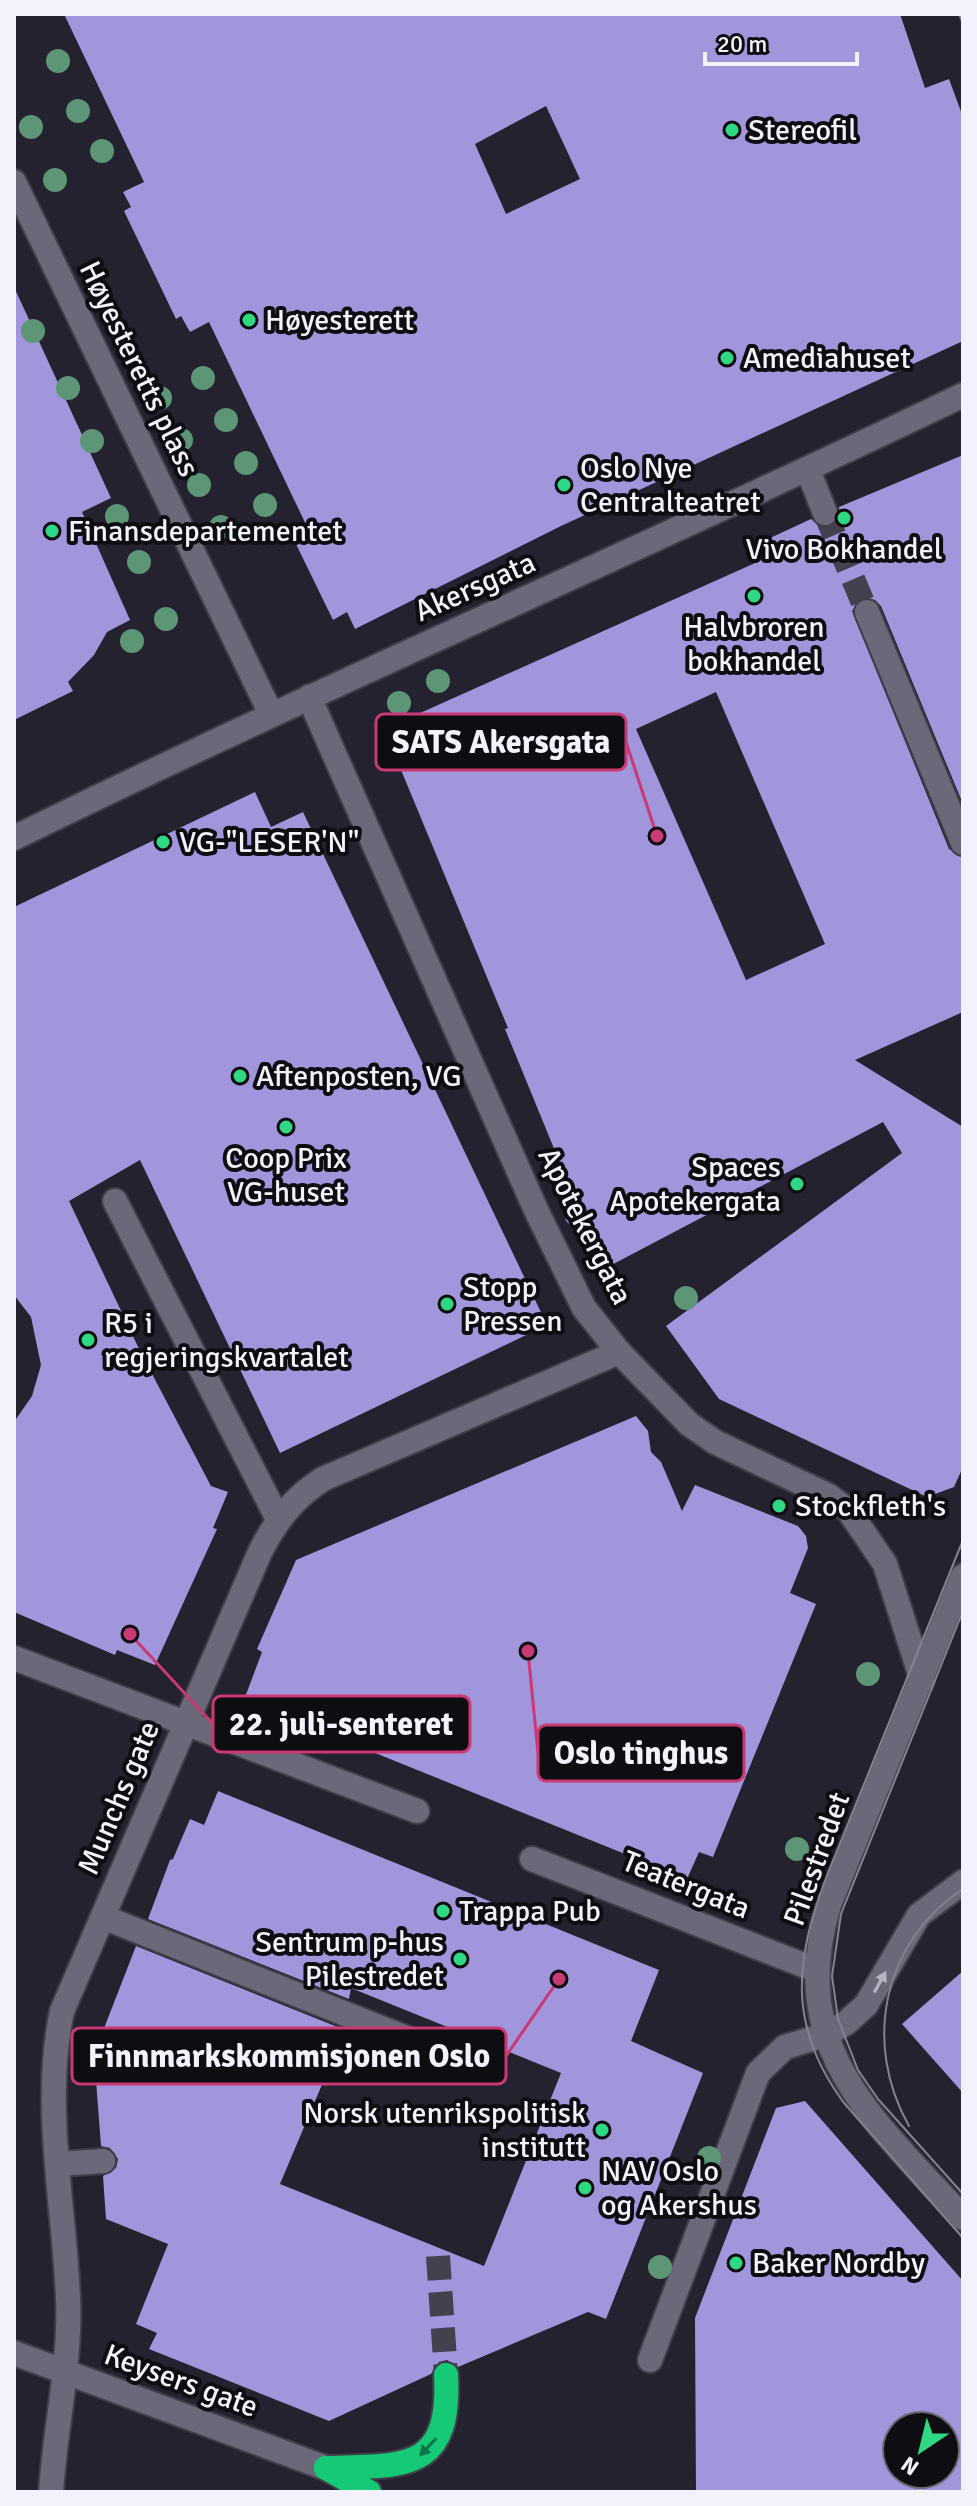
<svg xmlns="http://www.w3.org/2000/svg" width="977" height="2506" viewBox="0 0 977 2506" font-family="Signika,sans-serif">
<style>
.building{fill:#a195dc;fill-rule:evenodd}
.lines{fill:none;stroke-linecap:round;stroke-linejoin:round}
.street-tunnel{stroke:#43414e;stroke-width:24;stroke-dasharray:24 12;stroke-linecap:butt}
.highway-tunnel{stroke:#43414e;stroke-width:24;stroke-dasharray:24 12;stroke-linecap:butt}
.lane-casing{stroke:#403e49;stroke-width:28}
.street-casing{stroke:#403e49;stroke-width:28}
.highway-casing{stroke:#403e49;stroke-width:28}
.lane{stroke:#6b6979;stroke-width:24}
.street{stroke:#6b6979;stroke-width:24}
.highway{stroke:#15c976;stroke-width:24}
.tram{stroke:#83828d;stroke-width:2}
.tree{fill:#5d9577}
.oneway{fill:#b6b4c1}
.oneway2{fill:#117449}
.poi-dot{fill:#2fd883;stroke:#0d0d12;stroke-width:3}
.labels{text-anchor:middle;dominant-baseline:central;stroke-width:8;stroke-linejoin:round;paint-order:stroke}
.poi-label{font-size:30px;fill:#f3f2fc;stroke:#0d0d12;text-anchor:start}
.street-label{font-size:30px;fill:#f3f2fc;stroke:#0d0d12}
.leader{fill:none;stroke:#c93973;stroke-width:3}
.callout-dot{fill:#c93973;stroke:#0d0d12;stroke-width:3}
.callout{fill:#0d0d12;stroke:#c93973;stroke-width:3}
.callout-label{font-size:32px;text-anchor:middle;font-weight:bold;fill:#f3f2fc}
</style>
<rect width="100%" height="100%" fill="#24222f"/>
<g class="building">
<path d="M64,14H900L925,88L949,79L963,117V341L561,526L355,629L347,612L333,620L295,542L311,535L209,322L190,332L181,316L176,319L124,211L131,207L123,192L144,182ZM546,106L580,179L506,214L475,144Z"/>
<path d="M14,287L111,498L82,512L130,620L107,632L94,655L68,682L73,691L14,720Z"/>
<path d="M963,455V804L881,606L875,600L862,598L852,611L949,849L963,858V1012L855,1060L963,1127V1467L954,1487L927,1497L719,1399L666,1326L902,1153L883,1122L602,1270L565,1219L580,1212L505,1029L508,1028L394,753L410,746L400,722L764,559L757,544L811,519L822,528L831,527L840,516L839,507ZM716,692L825,944L746,980L636,729Z"/>
<path d="M255,792L271,827L303,812L547,1325L280,1453L140,1160L69,1201L141,1353L211,1486L228,1492L213,1528L217,1529L155,1665L117,1650L115,1655L14,1612V1422L32,1396L41,1365L31,1317L14,1295V907Z"/>
<path d="M636,1416L648,1431L651,1452L661,1462L682,1511L695,1485L798,1526L806,1536L808,1548L790,1593L816,1604L713,1857L699,1852L687,1879L244,1700L262,1652L257,1649L296,1560Z"/>
<path d="M218,1791L659,1970L631,2041L703,2073L606,2319L588,2312L458,2367L447,2360L439,2362L431,2374L329,2421L149,2349L157,2333L136,2324L168,2244L106,2219L103,2176L116,2168L118,2159L110,2148L101,2146L94,2054L136,1946L345,2030L280,2184L484,2266L561,2073L351,1988L349,1999L148,1919L170,1860L173,1859L190,1819L204,1825Z"/>
<path d="M963,1971V2093L902,2024Z"/>
<path d="M805,2101L963,2281V2492H696L695,2318L776,2108ZM897,2426H945V2474H897Z"/>
</g>
<g class="lines">
<path class="street-tunnel" d="M825,513L867,612"/>
<path class="highway-tunnel" d="M438,2256L446,2375"/>
<defs>
<path id="lane" d="M59,2164L103,2161"/>
<g id="street">
<path d="M14,182L271,714"/>
<path d="M808,470L825,513"/>
<path d="M867,612L963,843"/>
<path d="M309,697L536,1210L584,1308L619,1352L689,1424L715,1442L829,1496L849,1511L885,1564L922,1680"/>
<path d="M14,838C327,684 648,547 963,395"/>
<path d="M115,1201L278,1519"/>
<path d="M963,1576L829,1905C785,2050 875,2120 963,2218"/>
<path d="M14,1658L417,1811"/>
<path d="M532,1859L816,1970"/>
<path d="M103,1917L406,2038"/>
<path d="M14,2353L326,2468"/>
<path d="M650,2360L758,2073L785,2047L825,2035L846,2023L866,2005L919,1915L963,1882"/>
<path d="M51,2492C55,2428 71,2362 68,2297C64,2203 42,2104 62,2011L260,1552C276,1521 293,1498 323,1479L619,1352"/>
</g>
<g id="highway">
<path d="M326,2468C404,2465 451,2473 446,2375"/>
<path d="M326,2468L369,2492"/>
</g>
</defs>
<use href="#lane" class="lane-casing"/>
<use href="#street" class="street-casing"/>
<use href="#highway" class="highway-casing"/>
<use href="#lane" class="lane"/>
<use href="#street" class="street"/>
<use href="#highway" class="highway"/>
<g class="tram">
<path d="M959,14L963,24"/>
<path d="M963,1540L826,1878C794,1963 788,2027 844,2103L963,2238"/>
<path d="M963,1611L841,1914L832,1976L838,2019L858,2070L878,2099L963,2194"/>
<path d="M909,2126C862,2043 883,1941 963,1889"/>
</g>
</g>
<g class="tree">
<circle cx="58" cy="61" r="12"/>
<circle cx="78" cy="111" r="12"/>
<circle cx="31" cy="127" r="12"/>
<circle cx="102" cy="151" r="12"/>
<circle cx="55" cy="180" r="12"/>
<circle cx="33" cy="331" r="12"/>
<circle cx="203" cy="378" r="12"/>
<circle cx="68" cy="388" r="12"/>
<circle cx="160" cy="398" r="12"/>
<circle cx="226" cy="420" r="12"/>
<circle cx="181" cy="440" r="12"/>
<circle cx="92" cy="441" r="12"/>
<circle cx="246" cy="463" r="12"/>
<circle cx="199" cy="485" r="12"/>
<circle cx="265" cy="505" r="12"/>
<circle cx="117" cy="516" r="12"/>
<circle cx="221" cy="527" r="12"/>
<circle cx="139" cy="562" r="12"/>
<circle cx="166" cy="619" r="12"/>
<circle cx="132" cy="641" r="12"/>
<circle cx="438" cy="681" r="12"/>
<circle cx="399" cy="703" r="12"/>
<circle cx="686" cy="1298" r="12"/>
<circle cx="868" cy="1674" r="12"/>
<circle cx="797" cy="1849" r="12"/>
<circle cx="709" cy="2158" r="12"/>
<circle cx="660" cy="2267" r="12"/>
</g>
<defs><path id="oneway-solid" d="M-6-.8H1V-3.2L6.5 0L1 3.2V.8H-6Z" transform="scale(2)"/></defs>
<use class="oneway" href="#oneway-solid" transform="translate(880 1982) rotate(-61)"/>
<use class="oneway2" href="#oneway-solid" transform="translate(428 2447) rotate(133)"/>
<g class="poi-dot">
<circle cx="732" cy="130" r="8"/>
<circle cx="249" cy="320" r="8"/>
<circle cx="727" cy="358" r="8"/>
<circle cx="564" cy="485" r="8"/>
<circle cx="844" cy="518" r="8"/>
<circle cx="52" cy="531" r="8"/>
<circle cx="754" cy="596" r="8"/>
<circle cx="163" cy="842" r="8"/>
<circle cx="240" cy="1076" r="8"/>
<circle cx="286" cy="1127" r="8"/>
<circle cx="797" cy="1184" r="8"/>
<circle cx="447" cy="1304" r="8"/>
<circle cx="88" cy="1340" r="8"/>
<circle cx="779" cy="1506" r="8"/>
<circle cx="443" cy="1911" r="8"/>
<circle cx="460" cy="1959" r="8"/>
<circle cx="602" cy="2130" r="8"/>
<circle cx="585" cy="2188" r="8"/>
<circle cx="736" cy="2263" r="8"/>
</g>
<g class="labels">
<g class="poi-label">
<text x="748" y="130">Stereofil</text>
<text x="265" y="320">Høyesterett</text>
<text x="743" y="358">Amediahuset</text>
<text x="580" y="468">Oslo Nye<tspan x="580" dy="34">Centralteatret</tspan></text>
<text x="68" y="531">Finansdepartementet</text>
<text x="844" y="549" text-anchor="middle">Vivo Bokhandel</text>
<text x="754" y="627" text-anchor="middle">Halvbroren<tspan x="754" dy="34">bokhandel</tspan></text>
<text x="179" y="842">VG-"LESER'N"</text>
<text x="256" y="1076">Aftenposten, VG</text>
<text x="286" y="1158" text-anchor="middle">Coop Prix<tspan x="286" dy="34">VG-huset</tspan></text>
<text x="781" y="1167" text-anchor="end">Spaces<tspan x="781" dy="34">Apotekergata</tspan></text>
<text x="463" y="1287">Stopp<tspan x="463" dy="34">Pressen</tspan></text>
<text x="104" y="1323">R5 i<tspan x="104" dy="34">regjeringskvartalet</tspan></text>
<text x="795" y="1506">Stockfleth's</text>
<text x="459" y="1911">Trappa Pub</text>
<text x="444" y="1942" text-anchor="end">Sentrum p-hus<tspan x="444" dy="34">Pilestredet</tspan></text>
<text x="586" y="2113" text-anchor="end">Norsk utenrikspolitisk<tspan x="586" dy="34">institutt</tspan></text>
<text x="601" y="2171">NAV Oslo<tspan x="601" dy="34">og Akershus</tspan></text>
<text x="752" y="2263">Baker Nordby</text>
</g>
<g class="street-label">
<text transform="translate(139 369) rotate(64)">Høyesteretts plass</text>
<text transform="translate(475 587) rotate(-24)">Akersgata</text>
<text transform="translate(585 1226) rotate(63)">Apotekergata</text>
<text transform="translate(119 1798) rotate(-67)">Munchs gate</text>
<text transform="translate(817 1859) rotate(-70)">Pilestredet</text>
<text transform="translate(686 1885) rotate(22)">Teatergata</text>
<text transform="translate(181 2381) rotate(20)">Keysers gate</text>
</g>
</g>
<path class="leader" d="M657 836L626 742M130 1634L213 1724M528 1651L538 1753M559 1979L506 2056"/>
<g class="callout-dot">
<circle cx="657" cy="836" r="8"/>
<circle cx="130" cy="1634" r="8"/>
<circle cx="528" cy="1651" r="8"/>
<circle cx="559" cy="1979" r="8"/>
</g>
<g class="callout">
<rect x="376" y="714" width="250" height="56" rx="8"/>
<rect x="213" y="1696" width="257" height="56" rx="8"/>
<rect x="538" y="1725" width="206" height="56" rx="8"/>
<rect x="72" y="2028" width="434" height="56" rx="8"/>
</g>
<g class="callout-label">
<text x="501" y="753">SATS Akersgata</text>
<text x="341" y="1735">22. juli-senteret</text>
<text x="641" y="1764">Oslo tinghus</text>
<text x="289" y="2067">Finnmarkskommisjonen Oslo</text>
</g>
<rect width="977" height="2506" fill="none" stroke="#f3f2fc" stroke-width="32"/>
<g transform="translate(921 2450) rotate(215)"><circle r="38" fill="#0d0d12" stroke="#696970" stroke-width="2"/>
<path d="M0-6L14 30L0 20L-14 30Z" fill="#2fd883"/>
<text y="-12" font-size="22" font-weight="bold" text-anchor="middle" fill="#f3f2fc">N</text>
</g>
<path d="M705 52v12h152v-12" fill="none" stroke="#f3f2fc" stroke-width="4"/>
<text x="717" y="52" font-size="24" fill="#f3f2fc" stroke="#0d0d12" stroke-width="6" paint-order="stroke">20 m</text>
</svg>
